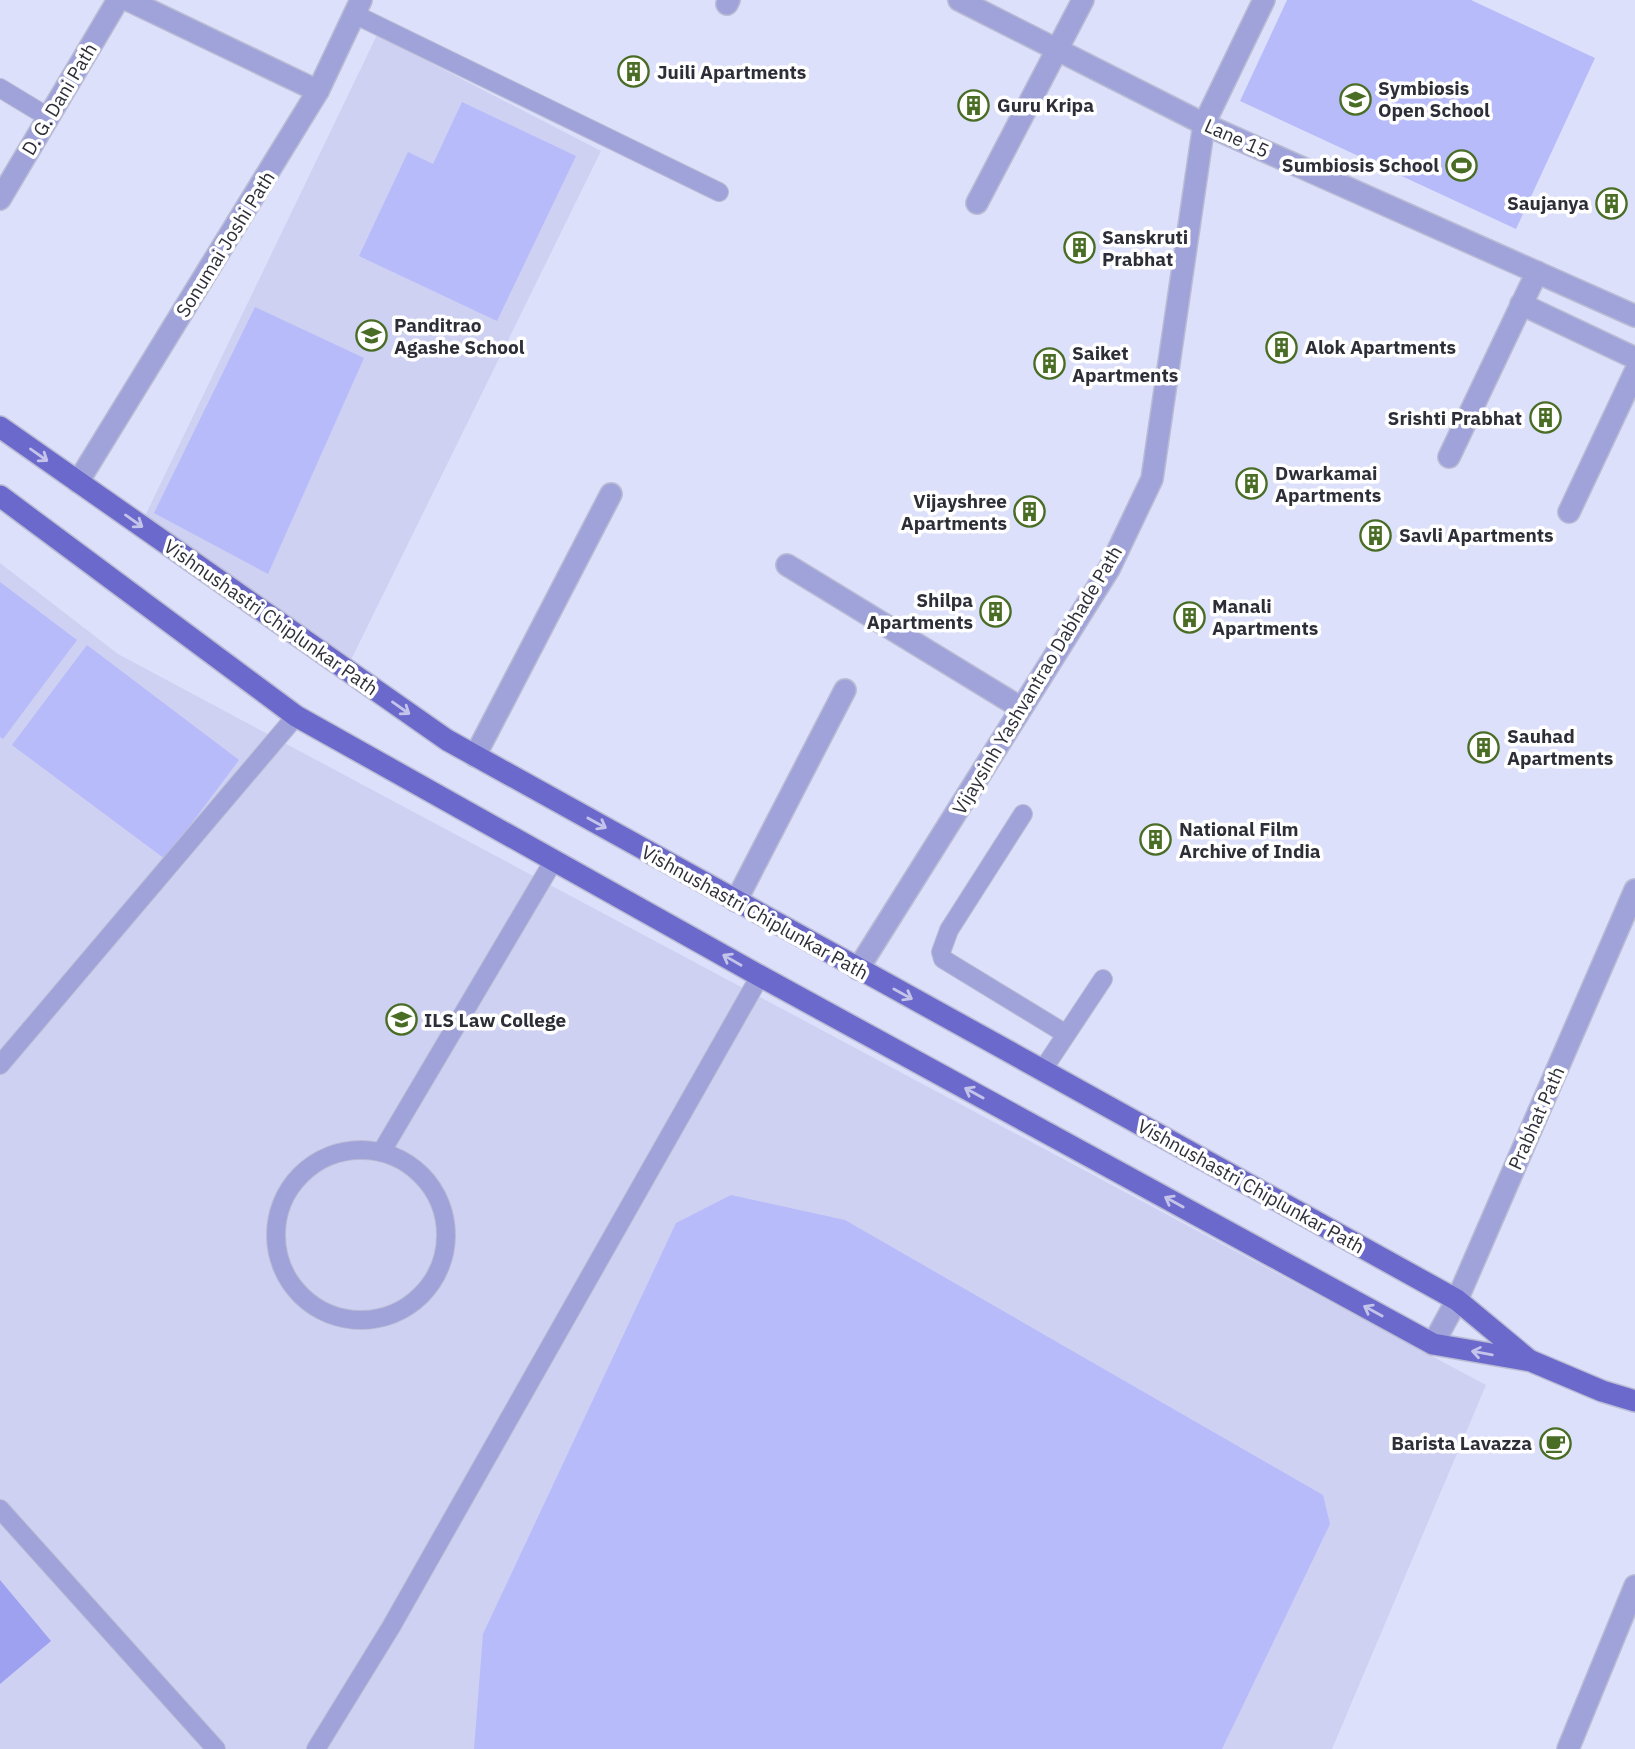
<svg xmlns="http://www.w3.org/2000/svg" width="1635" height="1749" viewBox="0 0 1635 1749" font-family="'IBM Plex Sans',sans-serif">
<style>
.built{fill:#ced1f2}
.green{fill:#b7bbfa}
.water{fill:#9ea1ef}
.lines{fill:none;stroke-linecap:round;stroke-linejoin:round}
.service-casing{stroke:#babcd4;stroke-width:20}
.minor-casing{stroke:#babcd4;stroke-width:24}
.tertiary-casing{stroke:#babcd4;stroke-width:24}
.primary-casing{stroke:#babcd4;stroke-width:24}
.service{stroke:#a0a3d9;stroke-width:18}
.minor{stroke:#a0a3d9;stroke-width:21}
.tertiary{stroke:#a0a3d9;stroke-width:21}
.primary{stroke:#6b69cb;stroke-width:21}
.oneway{stroke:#c4c3ea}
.labels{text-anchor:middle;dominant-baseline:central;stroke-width:7;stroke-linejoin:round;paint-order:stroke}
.poi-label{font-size:19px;font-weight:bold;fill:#2d2e38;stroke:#fff;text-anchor:start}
.street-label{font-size:19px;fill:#2d2e38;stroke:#fff}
</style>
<rect width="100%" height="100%" fill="#dde0fb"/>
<g class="built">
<path d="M377,35L601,151L346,670L143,520Z"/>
<path d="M0,563L118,654L1486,1385L1332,1749H0Z"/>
</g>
<g class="green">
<path d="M1287,0H1471L1595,58L1516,229L1240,101Z"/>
<path d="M462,102L576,156L497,321L359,256L408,152L433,164Z"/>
<path d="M255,307L364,358L268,574L154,513Z"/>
<path d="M0,582L77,640L3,739L0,737Z"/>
<path d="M87,645L239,760L165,859L12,745Z"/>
<path d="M731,1195L845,1220L1323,1495L1330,1524L1222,1749H474L483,1634L676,1223Z"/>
</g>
<path class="water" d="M0,1580L51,1641L0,1684Z"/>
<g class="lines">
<defs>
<g id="service">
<path d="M354,14L719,192"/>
<path d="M0,88L48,117"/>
<path d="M1023,814L949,930L941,952L943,959L1066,1034"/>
<path d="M0,1065L296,716"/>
<path d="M1042,1071L1103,979"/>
<circle cx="361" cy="1235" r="85"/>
<path d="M382,1151L554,860"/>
<path d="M0,1509L216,1749"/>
<path d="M316,1749L391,1627L760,976"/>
</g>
<g id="minor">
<path d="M128,0L318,91"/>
<path d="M959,0L1204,124L1635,316"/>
<path d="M727,4L729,0"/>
<path d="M0,199L118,0"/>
<path d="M977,203L1083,0"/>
<path d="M1521,304L1635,358"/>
<path d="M1449,457L1537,272"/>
<path d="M78,482L318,91L361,0"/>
<path d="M1569,512L1635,372"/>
<path d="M787,565L1021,708"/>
<path d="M475,756L611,494"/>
<path d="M736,901L845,690"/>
<path d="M858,969L1109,569L1152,479L1204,124L1264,0"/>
<path d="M1568,1749L1635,1586"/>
</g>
<path id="tertiary" d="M1433,1344L1457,1300L1635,890"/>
<g id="primary">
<path d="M0,427L447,740L1457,1300L1529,1360"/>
<path d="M0,496L296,716L760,976L1433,1344L1531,1361L1602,1391L1635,1401"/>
</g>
</defs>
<use href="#service" class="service-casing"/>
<use href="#minor" class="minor-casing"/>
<use href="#tertiary" class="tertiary-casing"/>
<use href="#primary" class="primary-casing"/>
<use href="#service" class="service"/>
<use href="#minor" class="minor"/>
<use href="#tertiary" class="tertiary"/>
<use href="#primary" class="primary"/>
</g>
<defs><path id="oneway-shaft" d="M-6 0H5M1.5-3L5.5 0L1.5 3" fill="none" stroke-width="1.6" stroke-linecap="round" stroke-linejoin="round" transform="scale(1.75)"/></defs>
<g class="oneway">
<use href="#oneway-shaft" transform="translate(39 455) rotate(35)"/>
<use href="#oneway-shaft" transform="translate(134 521) rotate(35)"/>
<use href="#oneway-shaft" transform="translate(401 708) rotate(35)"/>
<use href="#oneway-shaft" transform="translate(597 823) rotate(29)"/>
<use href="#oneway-shaft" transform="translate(732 960) rotate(-150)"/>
<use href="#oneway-shaft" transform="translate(903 994) rotate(29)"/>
<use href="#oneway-shaft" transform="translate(974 1093) rotate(-151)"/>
<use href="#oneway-shaft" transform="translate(1174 1202) rotate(-151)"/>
<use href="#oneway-shaft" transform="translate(1373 1311) rotate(-151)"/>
<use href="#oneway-shaft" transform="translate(1482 1353) rotate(-170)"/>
</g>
<defs>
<symbol id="building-ring" viewBox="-11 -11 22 22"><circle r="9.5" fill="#fff" stroke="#496d25" stroke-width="1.5"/><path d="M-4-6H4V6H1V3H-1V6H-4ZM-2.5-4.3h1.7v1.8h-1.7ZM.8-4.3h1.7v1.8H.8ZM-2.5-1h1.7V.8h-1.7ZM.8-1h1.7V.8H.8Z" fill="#496d25"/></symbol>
<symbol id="school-ring" viewBox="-11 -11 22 22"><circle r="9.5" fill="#fff" stroke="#496d25" stroke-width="1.5"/><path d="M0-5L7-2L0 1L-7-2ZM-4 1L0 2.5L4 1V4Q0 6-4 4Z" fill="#496d25"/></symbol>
<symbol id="stadium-ring" viewBox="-11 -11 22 22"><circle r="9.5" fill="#fff" stroke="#496d25" stroke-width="1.5"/><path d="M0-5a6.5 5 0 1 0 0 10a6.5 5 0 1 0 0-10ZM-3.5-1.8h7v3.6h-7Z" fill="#496d25"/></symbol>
<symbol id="university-ring" viewBox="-11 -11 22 22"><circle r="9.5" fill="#fff" stroke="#496d25" stroke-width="1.5"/><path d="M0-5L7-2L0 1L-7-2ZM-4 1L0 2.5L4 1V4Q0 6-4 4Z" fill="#496d25"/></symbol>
<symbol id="cafe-ring" viewBox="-11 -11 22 22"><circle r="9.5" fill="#fff" stroke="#496d25" stroke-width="1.5"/><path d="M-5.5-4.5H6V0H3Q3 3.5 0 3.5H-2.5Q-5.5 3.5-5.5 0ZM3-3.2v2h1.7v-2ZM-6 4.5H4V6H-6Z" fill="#496d25"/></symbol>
</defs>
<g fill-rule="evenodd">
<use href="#building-ring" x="616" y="54" width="35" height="35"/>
<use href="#school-ring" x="1338" y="82" width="35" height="35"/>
<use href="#building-ring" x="956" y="88" width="35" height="35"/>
<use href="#stadium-ring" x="1444" y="148" width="35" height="35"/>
<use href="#building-ring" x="1594" y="186" width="35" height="35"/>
<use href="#building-ring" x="1062" y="230" width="35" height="35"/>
<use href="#school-ring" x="354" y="318" width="35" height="35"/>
<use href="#building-ring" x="1264" y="330" width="35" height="35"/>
<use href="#building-ring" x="1032" y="346" width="35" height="35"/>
<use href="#building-ring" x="1528" y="400" width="35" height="35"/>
<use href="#building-ring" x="1234" y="466" width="35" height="35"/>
<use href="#building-ring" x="1012" y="494" width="35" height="35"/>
<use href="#building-ring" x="1358" y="518" width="35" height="35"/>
<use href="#building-ring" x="978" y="594" width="35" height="35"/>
<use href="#building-ring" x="1172" y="600" width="35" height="35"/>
<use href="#building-ring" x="1466" y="730" width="35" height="35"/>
<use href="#building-ring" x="1138" y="822" width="35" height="35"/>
<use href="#university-ring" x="384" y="1002" width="35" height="35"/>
<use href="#cafe-ring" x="1538" y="1426" width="35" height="35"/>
</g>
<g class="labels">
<g class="poi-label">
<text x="657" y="72">Juili Apartments</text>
<text x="1378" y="88">Symbiosis<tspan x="1378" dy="22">Open School</tspan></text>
<text x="997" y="105">Guru Kripa</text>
<text x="1439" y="165" text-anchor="end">Sumbiosis School</text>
<text x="1589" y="203" text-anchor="end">Saujanya</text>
<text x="1102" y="237">Sanskruti<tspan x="1102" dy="22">Prabhat</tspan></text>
<text x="394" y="325">Panditrao<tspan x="394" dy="22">Agashe School</tspan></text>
<text x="1305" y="347">Alok Apartments</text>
<text x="1072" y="353">Saiket<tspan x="1072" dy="22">Apartments</tspan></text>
<text x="1522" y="418" text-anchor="end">Srishti Prabhat</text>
<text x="1275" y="473">Dwarkamai<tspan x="1275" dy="22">Apartments</tspan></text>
<text x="1007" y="501" text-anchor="end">Vijayshree<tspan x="1007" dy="22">Apartments</tspan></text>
<text x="1399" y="535">Savli Apartments</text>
<text x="973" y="600" text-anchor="end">Shilpa<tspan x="973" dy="22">Apartments</tspan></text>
<text x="1212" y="606">Manali<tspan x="1212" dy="22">Apartments</tspan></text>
<text x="1507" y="736">Sauhad<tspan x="1507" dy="22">Apartments</tspan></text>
<text x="1179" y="829">National Film<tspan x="1179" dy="22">Archive of India</tspan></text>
<text x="424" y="1020">ILS Law College</text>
<text x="1532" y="1443" text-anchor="end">Barista Lavazza</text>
</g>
<g class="street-label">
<text transform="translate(59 99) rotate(-59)">D. G. Dani Path</text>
<text transform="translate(1237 138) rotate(24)">Lane 15</text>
<text transform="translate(225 244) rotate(-58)">Sonumai Joshi Path</text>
<text transform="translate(271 617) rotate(35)">Vishnushastri Chiplunkar Path</text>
<text transform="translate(1037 680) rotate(-59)">Vijaysinh Yashvantrao Dabhade Path</text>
<text transform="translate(755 912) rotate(29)">Vishnushastri Chiplunkar Path</text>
<text transform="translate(1536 1118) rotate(-66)">Prabhat Path</text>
<text transform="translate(1251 1186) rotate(29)">Vishnushastri Chiplunkar Path</text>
</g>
</g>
</svg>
